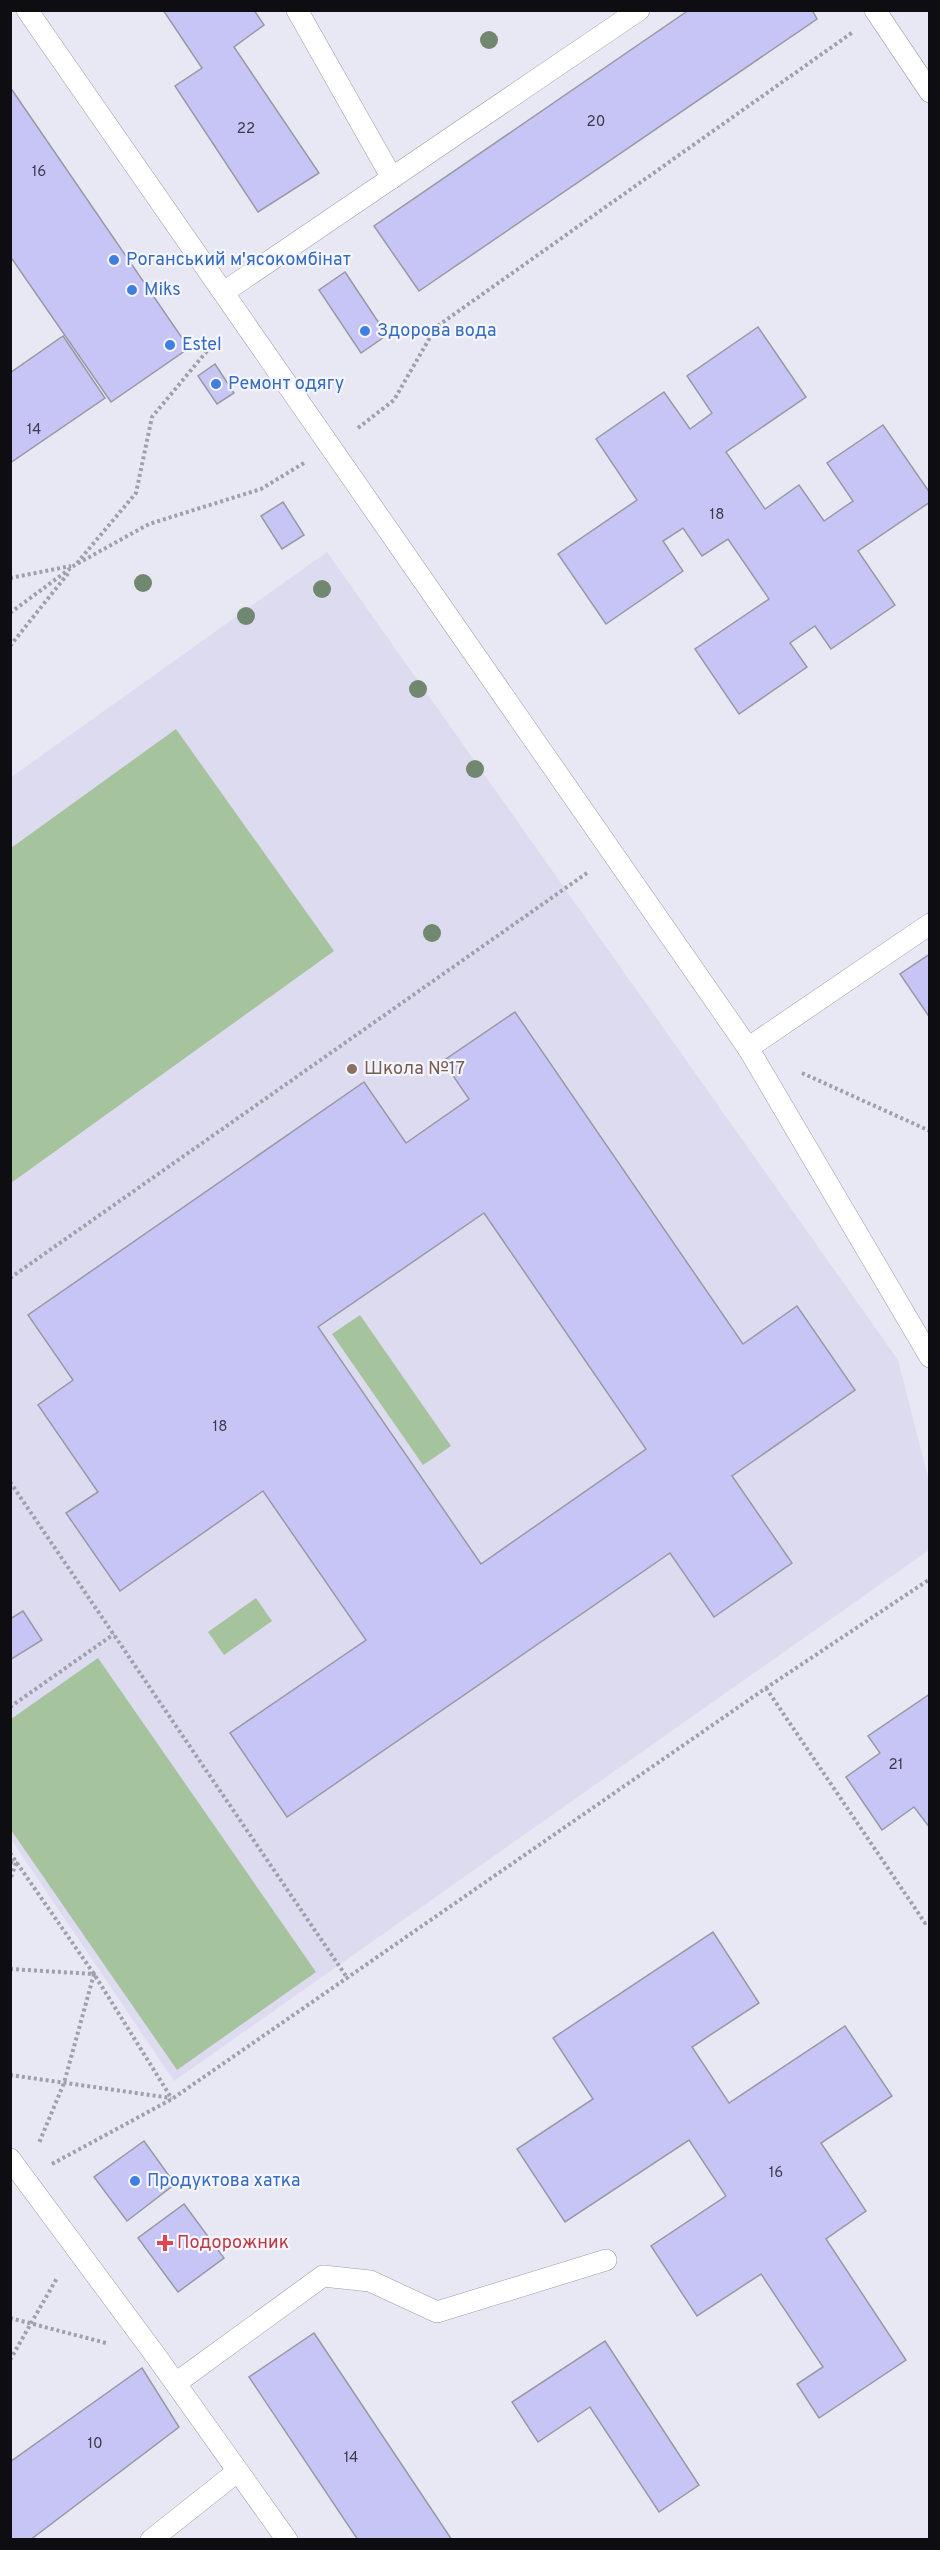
<svg xmlns="http://www.w3.org/2000/svg" width="940" height="2550" viewBox="0 0 940 2550" font-family="Overpass,sans-serif">
<style>
.built{fill:#dddbf0}
.green{fill:#a5c39d}
.building{fill:#c6c5f6;stroke:#9999a5;stroke-width:1.5;fill-rule:evenodd}
.lines{fill:none;stroke-linecap:round;stroke-linejoin:round}
.lane-casing{stroke:#9d9ca8;stroke-width:22}
.path{stroke:#a1a0aa;stroke-width:4;stroke-dasharray:3 3;stroke-linecap:butt}
.lane{stroke:#fff;stroke-width:21}
.tree{fill:#72876f}
.shop-dot{fill:#3f7fe0;stroke:#f5f5fd;stroke-width:2}
.education-dot{fill:#8d6e63;stroke:#f5f5fd;stroke-width:2}
.health-dot{fill:#e0444e;stroke:#f5f5fd;stroke-width:2}
.labels{text-anchor:middle;dominant-baseline:central;stroke-width:4.5;stroke-linejoin:round;paint-order:stroke}
.number-label{font-size:15px;fill:#3c3b4b}
.shop-label{font-size:18px;fill:#366cbe;stroke:#f5f5fd;text-anchor:start}
.education-label{font-size:18px;fill:#785e54;stroke:#f5f5fd;text-anchor:start}
.health-label{font-size:18px;fill:#be3a42;stroke:#f5f5fd;text-anchor:start}
</style>
<rect width="100%" height="100%" fill="#e8e7f4"/>
<path class="built" d="M327,552L898,1360L929,1481V1550L174,2081L11,1839L10,778Z"/>
<g class="green">
<path d="M176,729L334,951L11,1183V848Z"/>
<path d="M360,1315L451,1446L423,1465L332,1334Z"/>
<path d="M256,1598L272,1621L224,1655L208,1632Z"/>
<path d="M98,1658L316,1972L177,2070L11,1830V1719Z"/>
</g>
<g class="building">
<path d="M163,10H254L264,25L234,47L319,173L258,212L175,86L202,68Z"/>
<path d="M689,10H812L817,19L419,291L374,226Z"/>
<path d="M10,87L189,348L111,402L10,256Z"/>
<path d="M345,272L387,335L361,353L319,290Z"/>
<path d="M758,327L806,397L726,452L765,509L799,485L824,521L853,501L827,463L883,425L930,493V502L858,551L895,605L831,649L815,626L790,643L807,667L739,714L695,649L769,599L728,539L702,556L683,528L663,541L683,571L606,624L558,554L637,500L596,439L664,392L690,429L712,413L687,376Z"/>
<path d="M63,336L105,398L10,463V373Z"/>
<path d="M215,364L234,393L217,404L198,376Z"/>
<path d="M283,502L304,535L282,549L261,516Z"/>
<path d="M930,954V1018L900,974Z"/>
<path d="M515,1012L743,1344L797,1306L855,1390L732,1476L792,1563L714,1617L670,1553L287,1817L230,1733L366,1640L263,1491L120,1591L66,1513L98,1492L38,1405L73,1380L28,1315L364,1082L406,1143L469,1099L443,1061ZM484,1213L646,1449L481,1564L318,1327Z"/>
<path d="M23,1611L42,1640L10,1660V1619Z"/>
<path d="M930,1694V1828L914,1807L882,1830L846,1777L880,1753L868,1736Z"/>
<path d="M713,1932L759,2003L692,2047L729,2103L845,2026L892,2096L821,2143L866,2211L826,2239L906,2360L819,2418L797,2384L823,2367L761,2274L697,2316L651,2246L726,2196L689,2140L565,2222L517,2149L593,2099L553,2038Z"/>
<path d="M144,2141L175,2184L127,2221L94,2177Z"/>
<path d="M184,2204L224,2258L178,2292L138,2238Z"/>
<path d="M314,2333L452,2540H358L249,2377Z"/>
<path d="M605,2341L699,2485L659,2512L590,2407L538,2442L512,2402Z"/>
<path d="M142,2368L179,2427L30,2540H10V2462Z"/>
</g>
<g class="lines">
<defs>
<g id="lane">
<path d="M27,10L748,1048L930,1357"/>
<path d="M297,10L392,178"/>
<path d="M875,10L930,92"/>
<path d="M224,292L639,10"/>
<path d="M748,1048L930,924"/>
<path d="M10,2159L156,2356L287,2540"/>
<path d="M176,2383L323,2276L370,2281L437,2312L606,2260"/>
<path d="M151,2540L238,2471"/>
</g>
</defs>
<use href="#lane" class="lane-casing"/>
<g class="path">
<path d="M358,428L394,400L436,327L853,32"/>
<path d="M77,563L136,493L152,417L217,339"/>
<path d="M10,578L71,566"/>
<path d="M10,613L75,565L149,524L261,489L304,463"/>
<path d="M10,646L70,571"/>
<path d="M802,1073L930,1131"/>
<path d="M10,1278L587,873"/>
<path d="M10,1482L348,1979"/>
<path d="M766,1688L925,1923L930,1920"/>
<path d="M10,1707L114,1634"/>
<path d="M10,1853L94,1974L172,2099"/>
<path d="M10,1862L16,1863L10,1880"/>
<path d="M10,1969L94,1974L64,2083L39,2143"/>
<path d="M10,2075L171,2098"/>
<path d="M52,2164L172,2099L766,1688L930,1579"/>
<path d="M10,2318L106,2343"/>
<path d="M10,2360L57,2278"/>
</g>
<use href="#lane" class="lane"/>
</g>
<g class="tree">
<circle cx="489" cy="40" r="9"/>
<circle cx="143" cy="583" r="9"/>
<circle cx="322" cy="589" r="9"/>
<circle cx="246" cy="616" r="9"/>
<circle cx="418" cy="689" r="9"/>
<circle cx="475" cy="769" r="9"/>
<circle cx="432" cy="933" r="9"/>
</g>
<g class="shop-dot">
<circle cx="114" cy="260" r="6"/>
<circle cx="132" cy="290" r="6"/>
<circle cx="365" cy="331" r="6"/>
<circle cx="170" cy="345" r="6"/>
<circle cx="216" cy="384" r="6"/>
<circle cx="135" cy="2181" r="6"/>
</g>
<circle class="education-dot" cx="352" cy="1069" r="6"/>
<path class="health-dot" d="M162 2234h6v6h6v6h-6v6h-6v-6h-6v-6h6z"/>
<g class="labels">
<g class="number-label">
<text x="596" y="122">20</text>
<text x="246" y="129">22</text>
<text x="39" y="172">16</text>
<text x="34" y="430">14</text>
<text x="717" y="515">18</text>
<text x="220" y="1427">18</text>
<text x="896" y="1765">21</text>
<text x="776" y="2173">16</text>
<text x="95" y="2444">10</text>
<text x="351" y="2458">14</text>
</g>
<g class="shop-label">
<text x="126" y="260">Роганський м'ясокомбінат</text>
<text x="144" y="290">Miks</text>
<text x="377" y="331">Здорова вода</text>
<text x="182" y="345">Estel</text>
<text x="228" y="384">Ремонт одягу</text>
<text x="147" y="2181">Продуктова хатка</text>
</g>
<g class="education-label">
<text x="364" y="1069">Школа №17</text>
</g>
<g class="health-label">
<text x="177" y="2243">Подорожник</text>
</g>
</g>
<rect width="940" height="2550" fill="none" stroke="#0e0d12" stroke-width="24"/>
</svg>
